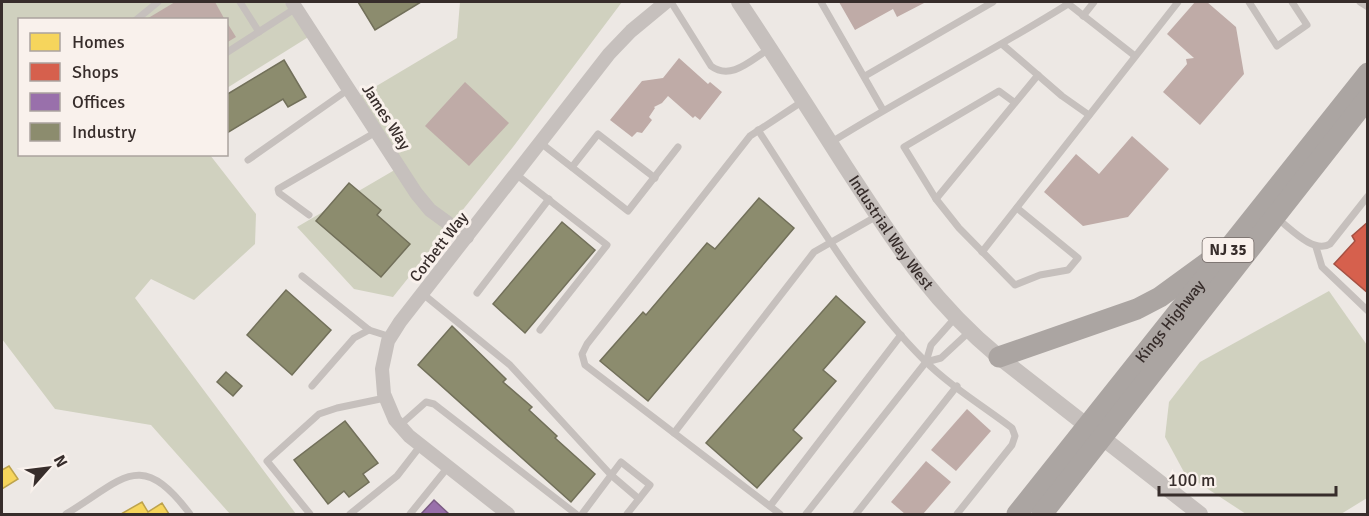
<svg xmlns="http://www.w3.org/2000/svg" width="1369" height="516" viewBox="0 0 1369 516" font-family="Signika,sans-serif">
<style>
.green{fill:#d0d1bf}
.homes{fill:#f6d55c;stroke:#bda34d;stroke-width:1.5}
.shops{fill:#d6604d;stroke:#a65143;stroke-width:1.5}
.offices{fill:#9970ab;stroke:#7c5c85;stroke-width:1.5}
.industry{fill:#8c8c6e;stroke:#72705a;stroke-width:1.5}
.building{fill:#bfaba7}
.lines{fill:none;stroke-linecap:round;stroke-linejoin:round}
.service{stroke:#c6c0bd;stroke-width:7}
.minor{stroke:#c6c0bd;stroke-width:14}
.tertiary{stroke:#c6c0bd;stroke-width:16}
.primary{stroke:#aba5a2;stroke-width:21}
.labels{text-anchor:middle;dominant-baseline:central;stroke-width:6;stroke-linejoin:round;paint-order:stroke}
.shield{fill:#f9f1ec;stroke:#716865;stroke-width:1.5}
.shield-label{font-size:15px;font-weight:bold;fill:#372d2b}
.street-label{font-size:16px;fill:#372d2b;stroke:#f9f1ec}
</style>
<rect width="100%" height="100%" fill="#ede8e4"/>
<g class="green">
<path d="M2,2H284L310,36L227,88L226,20H20V154L210,155L256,214L255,244L194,300L151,279L135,298L296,514H230L151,425L55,409L2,339Z"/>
<path d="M460,2H622L513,147L393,297L354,289L297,227L398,168L353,100L457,38Z"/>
<path d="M1329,291L1367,345V498L1341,514H1246L1185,474L1165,437L1169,402L1200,362Z"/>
</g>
<g class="homes">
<path d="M9,466L18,479L2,489V470Z"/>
<path d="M142,502L148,512L162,503L169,514H121Z"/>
</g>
<path class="shops" d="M1368,222V293L1334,264L1355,241L1352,236Z"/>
<path class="offices" d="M434,500L449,514H421Z"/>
<g class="industry">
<path d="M358,2H421L375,30Z"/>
<path d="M284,60L306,97L288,107L283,99L227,133L226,95Z"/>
<path d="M349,183L381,210L377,215L410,244L381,277L316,221Z"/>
<path d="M759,198L794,228L648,401L600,361L643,312L646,315L707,243L715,249Z"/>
<path d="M562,222L595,250L525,333L493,304Z"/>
<path d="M286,290L331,330L292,375L247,335Z"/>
<path d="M836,296L865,322L823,370L836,381L793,430L802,438L757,488L706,443Z"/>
<path d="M452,326L506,379L503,382L532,407L529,410L557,436L555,438L595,474L571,502L418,365Z"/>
<path d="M226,372L242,386L233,396L217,382Z"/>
<path d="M345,421L378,463L363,474L369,482L349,497L344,491L328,504L294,460Z"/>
</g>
<g class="building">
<path d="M175,2H215L225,20H145Z"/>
<path d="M839,2H926L897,17L893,9L855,30Z"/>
<path d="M1195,2H1207L1236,27L1244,74L1200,125L1163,92L1187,64L1186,59L1194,58L1167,34Z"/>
<path d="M226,21L236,37L226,43Z"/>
<path d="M679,58L708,84L710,82L722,92L700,120L695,116L693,118L668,96L662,103L654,107L655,108L649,117L652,120L642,133L637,132L632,137L610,120L642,81L663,78Z"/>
<path d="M465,82L509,123L469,166L425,126Z"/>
<path d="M1132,136L1169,169L1128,217L1083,226L1044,192L1076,154L1099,174Z"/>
<path d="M967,409L991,431L956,471L931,450Z"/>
<path d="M926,461L951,482L923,514H905L891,502Z"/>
</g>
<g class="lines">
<g class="service">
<path d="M240,2L259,32"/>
<path d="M671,2L711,66C731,81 751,60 769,49"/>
<path d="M821,2L883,110"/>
<path d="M1066,2L1135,56"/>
<path d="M1249,2L1277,46L1307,25L1292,2"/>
<path d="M1360,2L1368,7"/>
<path d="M1083,16L1094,2"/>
<path d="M136,20L158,2"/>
<path d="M1003,45L1062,96L1089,115"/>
<path d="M226,53L296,8"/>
<path d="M865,76L993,2"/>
<path d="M1014,102L999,91L904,147L936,199L959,228L1015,285L1040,275L1068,270L1078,258L1017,208"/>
<path d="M758,130C810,209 857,293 924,360C950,386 983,406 1012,428L1015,436L1012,445L957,514"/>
<path d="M830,143C908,94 990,53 1068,4"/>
<path d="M542,144L628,211L678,147"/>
<path d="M248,160L349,89"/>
<path d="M572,167L598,134L655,178"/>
<path d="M517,175L607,245L540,330"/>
<path d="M936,199L1038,75"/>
<path d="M309,215L279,193L278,189L376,132"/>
<path d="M1278,219C1291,229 1314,254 1330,244L1368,196"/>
<path d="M1316,247L1322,267L1368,311"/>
<path d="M982,252L1178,2"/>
<path d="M302,276L369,330L391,337"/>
<path d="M477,293L549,199"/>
<path d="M423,294L510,365L611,475L639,499"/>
<path d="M926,362L941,358L969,332"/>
<path d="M312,386L354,338L369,330"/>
<path d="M399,426L426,402L434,404L576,514"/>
<path d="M674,433L814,252L877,216"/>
<path d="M770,506L901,335"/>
<path d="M66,514C124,479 140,448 190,514"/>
<path d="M310,514L267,461L319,414L337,408L385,398"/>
<path d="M350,514L397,476L421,445"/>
<path d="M410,514L448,467"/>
<path d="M582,514L621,462L650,485L627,514"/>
<path d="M780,514L585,365L582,354L587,344L750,136L803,101"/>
<path d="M806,514L926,362L931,345L955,318"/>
<path d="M856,514L957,386"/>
</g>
<g class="minor">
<path d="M292,2L416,193L430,210L467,237"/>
<path d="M508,514L409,436L395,420L384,394L382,369L388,341L400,322L609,54L631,31L666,2"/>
</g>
<path class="tertiary" id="s1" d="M739,2C775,56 810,111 845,166C894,241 929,299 999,357L1200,514"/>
<g class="primary">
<path d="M999,357L1137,309L1160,297L1208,262"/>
<path id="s2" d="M1017,514L1368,73"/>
<path d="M1042,514L1368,98"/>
</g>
</g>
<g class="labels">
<rect class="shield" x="1202.5" y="238" width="51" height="24" rx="4.5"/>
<g class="shield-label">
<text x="1228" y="250">NJ 35</text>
</g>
<g class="street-label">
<text transform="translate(386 117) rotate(57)">James Way</text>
<text stroke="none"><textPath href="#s1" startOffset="276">Industrial Way West</textPath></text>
<text transform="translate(439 247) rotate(-52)">Corbett Way</text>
<text stroke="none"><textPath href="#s2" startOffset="246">Kings Highway</textPath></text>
</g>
</g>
<rect width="1369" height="516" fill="none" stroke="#372d2b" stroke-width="6"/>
<rect x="18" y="18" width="210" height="138" fill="#f9f1ec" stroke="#aba39f" stroke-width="1.5"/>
<rect x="30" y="33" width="30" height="18" fill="#f6d55c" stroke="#aba39f" stroke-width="1.5"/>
<text x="72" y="48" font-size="18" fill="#372d2b">Homes</text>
<rect x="30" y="63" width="30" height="18" fill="#d6604d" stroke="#aba39f" stroke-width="1.5"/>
<text x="72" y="78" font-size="18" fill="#372d2b">Shops</text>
<rect x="30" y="93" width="30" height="18" fill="#9970ab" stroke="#aba39f" stroke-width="1.5"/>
<text x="72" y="108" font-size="18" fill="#372d2b">Offices</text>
<rect x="30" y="123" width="30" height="18" fill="#8c8c6e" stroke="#aba39f" stroke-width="1.5"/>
<text x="72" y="138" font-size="18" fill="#372d2b">Industry</text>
<g transform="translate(48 468) rotate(62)" stroke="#f9f1ec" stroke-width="4.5" paint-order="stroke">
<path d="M0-4.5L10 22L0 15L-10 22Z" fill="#372d2b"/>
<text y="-9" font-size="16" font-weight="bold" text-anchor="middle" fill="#372d2b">N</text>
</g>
<path d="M1159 486v9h177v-9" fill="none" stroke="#372d2b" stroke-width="3"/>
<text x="1168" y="486" font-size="18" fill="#372d2b" stroke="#f9f1ec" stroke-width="4.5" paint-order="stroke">100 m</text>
</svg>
